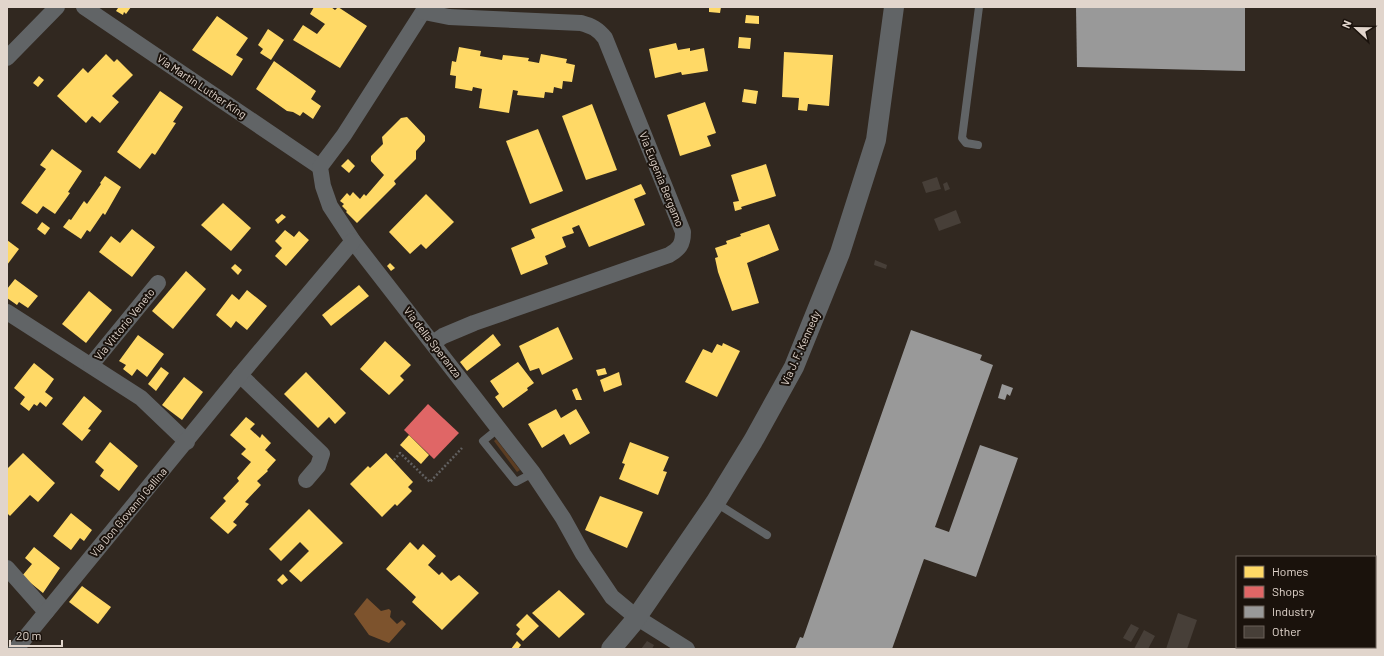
<svg xmlns="http://www.w3.org/2000/svg" width="1384" height="656" viewBox="0 0 1384 656" font-family="Barlow,sans-serif">
<style>
.green{fill:#5b3d23}
.water{fill:#7d532d}
.homes{fill:#ffd966}
.shops{fill:#e06666}
.industry{fill:#999}
.building{fill:#473f38}
.lines{fill:none;stroke-linecap:round;stroke-linejoin:round}
.path{stroke:#616060;stroke-width:2.5;stroke-dasharray:2 2;stroke-linecap:butt}
.service{stroke:#616466;stroke-width:8}
.minor{stroke:#616466;stroke-width:16}
.tertiary{stroke:#616466;stroke-width:20}
.labels{text-anchor:middle;dominant-baseline:central;stroke-width:4;stroke-linejoin:round;paint-order:stroke}
.street-label{font-size:11px;fill:#e1d5cc;stroke:#1a120c}
</style>
<rect width="100%" height="100%" fill="#312820"/>
<path class="green" d="M496,439L520,470L517,472L494,441Z"/>
<path class="water" d="M367,598L381,611L389,609L391,611L390,617L397,624L402,620L406,624L389,643L369,635L354,614Z"/>
<g class="homes">
<path d="M116,7H131L126,14L124,12L123,15L116,11L118,8Z"/>
<path d="M314,7H331L335,10L338,7L367,26L340,68L293,40L303,25L317,34L325,24L310,14Z"/>
<path d="M709,7H721L720,13L709,12Z"/>
<path d="M746,15L759,16V24L745,23Z"/>
<path d="M217,16L248,38L236,55L243,59L232,76L192,50Z"/>
<path d="M268,29L284,40L271,60L260,53L263,49L258,45Z"/>
<path d="M739,37L751,38L750,49L738,48Z"/>
<path d="M676,43L678,50L690,48V51L704,48L708,71L682,75L681,72L655,78L649,49Z"/>
<path d="M459,47L481,51L480,56L502,60L503,55L529,58L528,61L539,63L541,54L567,59L566,63L575,65L572,82L563,81L562,89L554,87L553,93L545,92L544,98L517,95L518,91L513,90L509,113L479,108L482,89L473,87L472,91L455,88L456,76L450,75L452,61L456,62Z"/>
<path d="M784,52L833,55L829,106L808,104L807,111L798,110L799,98L782,97Z"/>
<path d="M106,54L114,62L117,59L133,75L112,96L119,102L100,123L92,116L86,123L57,96L83,68L88,73Z"/>
<path d="M274,61L316,91L311,99L321,106L313,119L303,112L300,116L293,112L287,111L256,89Z"/>
<path d="M39,76L44,80L38,87L33,83Z"/>
<path d="M744,89L758,91L756,104L742,102Z"/>
<path d="M160,91L183,107L173,122L176,123L155,155L152,153L140,169L117,152Z"/>
<path d="M705,102L716,133L707,136L711,146L680,156L667,115Z"/>
<path d="M592,104L617,170L586,180L562,116Z"/>
<path d="M407,117L425,136V141L416,151V159L394,181L396,184L357,223L346,212L347,211L342,206L344,204L340,201L347,193L350,196L353,192L360,199L364,194L366,196L384,175L371,161V156L383,144L382,137L401,118Z"/>
<path d="M538,129L563,191L530,204L506,141Z"/>
<path d="M52,149L82,171L68,192L70,193L55,214L43,206L37,214L21,203L46,169L40,165Z"/>
<path d="M348,159L355,166L349,173L341,166Z"/>
<path d="M766,164L776,196L741,207L742,209L735,211L733,202L739,201L731,175Z"/>
<path d="M105,176L121,187L105,215L103,213L90,232L87,230L81,239L63,227L69,219L71,220L84,201L87,204L101,184L100,183Z"/>
<path d="M641,184L646,194L634,199L645,225L589,247L579,225L572,228L574,233L562,237L566,247L545,256L548,264L521,275L511,248L535,238L531,229Z"/>
<path d="M426,194L454,222L426,249L421,244L410,254L389,232Z"/>
<path d="M223,203L251,228L231,251L201,225Z"/>
<path d="M282,214L286,217L278,224L275,220Z"/>
<path d="M42,222L50,228L45,235L37,229Z"/>
<path d="M769,224L779,250L747,263L759,303L732,311L718,272L715,258L718,257L715,248L727,244L726,241L741,236L740,234Z"/>
<path d="M132,229L155,247L132,277L99,252L111,236L120,243Z"/>
<path d="M285,230L294,237L299,231L309,240L286,266L275,256L282,248L275,241Z"/>
<path d="M7,240L19,249L7,265Z"/>
<path d="M390,263L395,268L391,271L387,266Z"/>
<path d="M235,264L242,270L238,275L231,268Z"/>
<path d="M186,271L206,289L173,329L152,311Z"/>
<path d="M15,279L38,296L28,308L19,302L17,305L7,298V289Z"/>
<path d="M359,285L369,296L331,326L322,315Z"/>
<path d="M247,290L267,306L247,330L236,321L231,328L216,315L232,294L239,300Z"/>
<path d="M89,291L112,310L86,343L62,324Z"/>
<path d="M558,327L573,359L542,375L539,368L530,371L519,346Z"/>
<path d="M493,334L501,345L467,371L460,362Z"/>
<path d="M138,335L164,354L147,377L137,369L132,376L123,369L126,365L119,361Z"/>
<path d="M385,341L411,365L400,376L404,380L389,395L360,369Z"/>
<path d="M723,343L740,351L717,397L685,382L703,349L712,353L717,344L722,346Z"/>
<path d="M518,362L534,383L527,388L528,390L503,408L495,397L499,394L490,381Z"/>
<path d="M34,363L54,379L45,392L53,398L46,407L40,402L37,406L34,404L29,411L20,404L25,397L14,388Z"/>
<path d="M161,367L169,373L156,391L148,384Z"/>
<path d="M605,368L607,374L598,376L596,370Z"/>
<path d="M306,372L346,413L335,424L329,417L318,428L284,394Z"/>
<path d="M619,372L622,385L604,392L600,380Z"/>
<path d="M184,377L203,392L182,420L162,405Z"/>
<path d="M577,388L582,400H576L572,390Z"/>
<path d="M84,396L102,411L88,429L91,430L82,441L62,424Z"/>
<path d="M556,409L561,418L576,409L590,433L570,445L564,434L542,448L528,424Z"/>
<path d="M246,417L255,424L250,429L260,438L262,434L271,443L265,450L276,460L267,470L268,471L257,481L261,485L245,502L249,504L233,522L237,525L228,534L210,518L226,501L223,498L239,481L237,478L251,462L241,454L246,449L230,435Z"/>
<path d="M409,435L429,455L421,464L400,445Z"/>
<path d="M110,442L138,466L119,491L100,476L104,470L95,462Z"/>
<path d="M630,442L669,457L663,471L667,472L658,495L619,479L625,464L622,463Z"/>
<path d="M23,453L55,483L38,502L30,495L10,516L7,513V469Z"/>
<path d="M386,453L413,482L408,487L412,491L397,506L395,504L382,517L350,484L368,466L370,468Z"/>
<path d="M600,496L643,512L627,548L585,530Z"/>
<path d="M309,509L343,543L301,582L289,571L309,551L300,542L281,561L269,549Z"/>
<path d="M71,513L92,530L84,541L80,538L71,550L53,536Z"/>
<path d="M410,542L418,550L423,544L436,556L428,565L439,575L442,572L451,581L459,575L479,593L442,630L412,602L416,597L386,569Z"/>
<path d="M34,547L60,568L43,593L22,576L32,564L25,558Z"/>
<path d="M283,574L288,580L282,585L277,580Z"/>
<path d="M82,586L111,607L98,624L69,602Z"/>
<path d="M559,590L585,614L559,638L532,613Z"/>
<path d="M527,614L539,626L523,641L516,634L520,629L516,625Z"/>
<path d="M517,641L521,645L518,649H511Z"/>
</g>
<path class="shops" d="M428,404L459,433L434,459L404,430Z"/>
<g class="industry">
<path d="M1076,7H1245V71L1077,67Z"/>
<path d="M911,330L982,355L980,360L993,365L935,527L949,532L980,445L1018,458L976,577L924,559L892,649H795L800,637L803,638Z"/>
<path d="M1002,384L1013,388L1010,396L1007,394L1005,400L998,398Z"/>
</g>
<g class="building">
<path d="M937,177L941,189L926,193L922,182Z"/>
<path d="M947,182L950,189L945,191L943,184Z"/>
<path d="M956,210L961,223L939,231L934,219Z"/>
<path d="M875,260L887,265L886,269L874,265Z"/>
<path d="M1178,613L1197,620L1187,649H1166Z"/>
<path d="M1131,624L1139,628L1131,642L1123,638Z"/>
<path d="M1144,630L1155,636L1148,649H1134Z"/>
<path d="M647,641L654,645L652,649H641Z"/>
</g>
<g class="lines">
<path class="path" d="M394,460L400,453L430,482L462,448"/>
<g class="service">
<path d="M978,145L966,143L962,138L979,7"/>
<path d="M499,428L483,441L516,482L533,473"/>
<path d="M716,503L767,535"/>
</g>
<g class="minor">
<path d="M84,7L320,167"/>
<path d="M426,7L344,135L320,167L323,186L330,206L353,241L533,473L563,518L583,554L612,597L636,617L687,649"/>
<path d="M424,12L449,17L581,23C592,26 598,29 605,38L683,232C683,245 679,249 669,255L474,323L443,336L433,343"/>
<path d="M7,58L57,7"/>
<path d="M7,312L141,398L187,442"/>
<path d="M91,365L158,283"/>
<path d="M240,375L322,454L318,466L306,480"/>
<path d="M7,568L46,612"/>
<path d="M16,649L240,375L353,241"/>
</g>
<path class="tertiary" d="M611,649L632,624L715,503L753,441L794,367L840,253L876,140L894,7"/>
</g>
<g class="labels">
<g class="street-label">
<text transform="translate(202 86) rotate(34)">Via Martin Luther King</text>
<text transform="translate(662 179) rotate(68)">Via Eugenia Bergamo</text>
<text transform="translate(124 324) rotate(-51)">Via Vittorio Veneto</text>
<text transform="translate(433 342) rotate(52)">Via della Speranza</text>
<text transform="translate(800 348) rotate(-66)">Via J. F. Kennedy</text>
<text transform="translate(128 512) rotate(-50)">Via Don Giovanni Gallina</text>
</g>
</g>
<rect width="1384" height="656" fill="none" stroke="#e1d5cc" stroke-width="16"/>
<rect x="1236" y="556" width="140" height="92" fill="#1a120c" stroke="#6a6059"/>
<rect x="1244" y="566" width="20" height="12" fill="#ffd966" stroke="#6a6059"/>
<text x="1272" y="576" font-size="12" fill="#e1d5cc">Homes</text>
<rect x="1244" y="586" width="20" height="12" fill="#e06666" stroke="#6a6059"/>
<text x="1272" y="596" font-size="12" fill="#e1d5cc">Shops</text>
<rect x="1244" y="606" width="20" height="12" fill="#999999" stroke="#6a6059"/>
<text x="1272" y="616" font-size="12" fill="#e1d5cc">Industry</text>
<rect x="1244" y="626" width="20" height="12" fill="#473f38" stroke="#6a6059"/>
<text x="1272" y="636" font-size="12" fill="#e1d5cc">Other</text>
<g transform="translate(1356 28) rotate(292)" stroke="#1a120c" stroke-width="3" paint-order="stroke">
<path d="M0-3L7 15L0 10L-7 15Z" fill="#e1d5cc"/>
<text y="-6" font-size="11" font-weight="bold" text-anchor="middle" fill="#e1d5cc">N</text>
</g>
<path d="M10 640v6h52v-6" fill="none" stroke="#e1d5cc" stroke-width="2"/>
<text x="16" y="640" font-size="12" fill="#e1d5cc" stroke="#1a120c" stroke-width="3" paint-order="stroke">20 m</text>
</svg>
